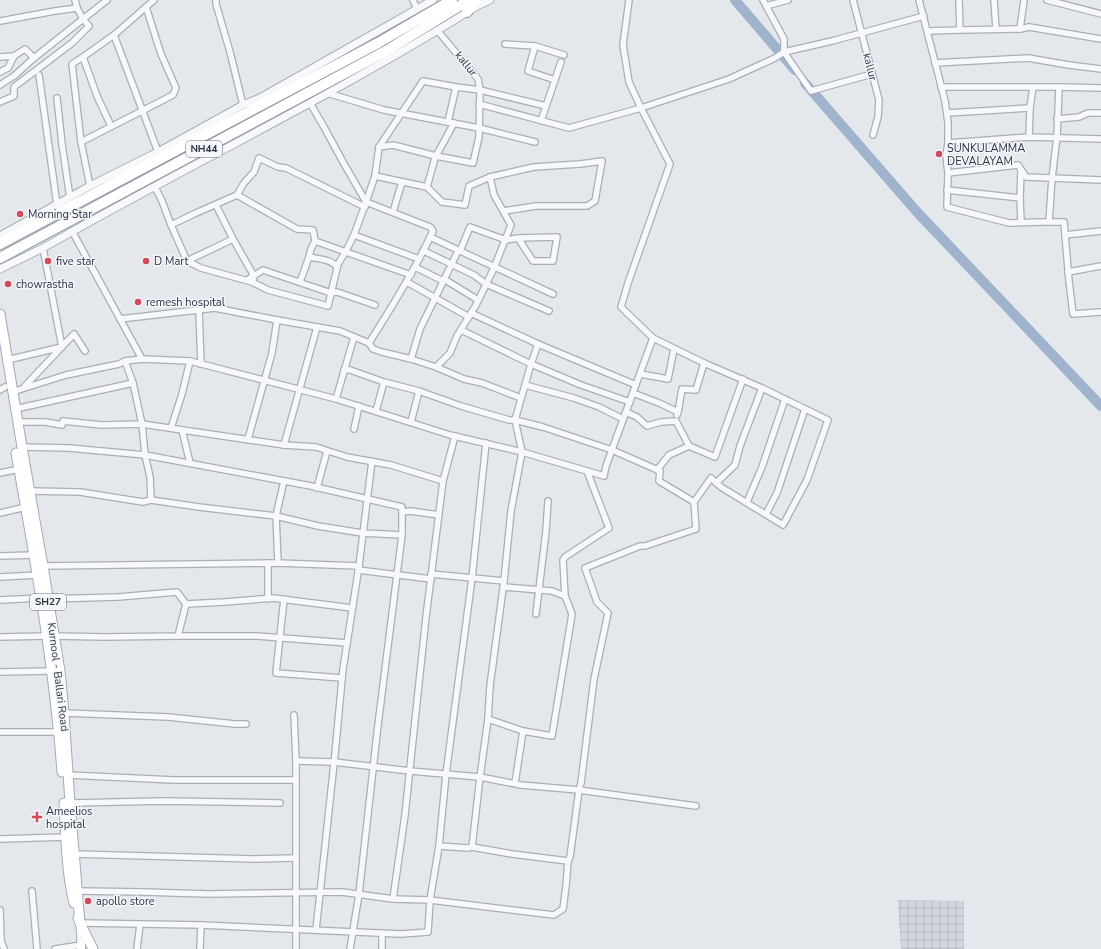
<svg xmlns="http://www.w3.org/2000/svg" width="1101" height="949" viewBox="0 0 1101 949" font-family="'Nunito Sans',sans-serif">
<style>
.industrial{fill:url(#industrial-grid)}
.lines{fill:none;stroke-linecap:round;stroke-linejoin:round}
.river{stroke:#9fb4cc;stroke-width:10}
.minor-casing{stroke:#a9aeb7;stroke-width:8}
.tertiary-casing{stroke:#a9aeb7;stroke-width:9}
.secondary-casing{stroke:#a9aeb7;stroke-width:10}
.primary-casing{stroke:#a3abb8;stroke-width:11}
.trunk-casing{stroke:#8b94a3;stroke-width:12}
.minor{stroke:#f7f8fa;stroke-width:5.5}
.tertiary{stroke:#f7f8fa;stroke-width:7}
.secondary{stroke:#fff;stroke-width:8}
.primary{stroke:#fff;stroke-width:9}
.trunk{stroke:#fff;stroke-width:10}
.poi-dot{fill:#d1495b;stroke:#f4f6f9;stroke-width:1.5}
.labels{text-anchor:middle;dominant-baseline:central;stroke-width:3;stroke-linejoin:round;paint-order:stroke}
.shield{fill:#f4f6f9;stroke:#676e7b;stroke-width:1}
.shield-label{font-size:10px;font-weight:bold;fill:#2b3445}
.street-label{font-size:11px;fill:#2b3445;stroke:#f4f6f9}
.poi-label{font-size:11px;fill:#2b3445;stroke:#f4f6f9;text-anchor:start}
</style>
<defs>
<pattern id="industrial-grid" width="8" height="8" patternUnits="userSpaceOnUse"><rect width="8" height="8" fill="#d2d6de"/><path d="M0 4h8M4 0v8" fill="none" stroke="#b4b8c0"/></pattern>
</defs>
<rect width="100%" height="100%" fill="#e4e7ec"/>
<path class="industrial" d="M898,900L964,901V949H901Z"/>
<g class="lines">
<g class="river">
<path d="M735,0L795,70"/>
<path d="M805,83L917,212L1101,406"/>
</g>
<defs>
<g id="minor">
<path d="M216,0V4L230,52L243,105"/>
<path d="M413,0L417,9"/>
<path d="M763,0L784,39V52L811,91L872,74"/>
<path d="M853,0L879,100L878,117L873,135"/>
<path d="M919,0L945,101L948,123V143L946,156L948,173"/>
<path d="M959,0L960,30"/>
<path d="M994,0L996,29"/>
<path d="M1047,0L1101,14"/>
<path d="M766,6L788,0"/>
<path d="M77,8L83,19L107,0"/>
<path d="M0,21L55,11L77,8L75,0"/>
<path d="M1020,29L1024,0"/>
<path d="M928,31L960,30L1020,29L1029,27L1101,39"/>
<path d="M114,35L158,152"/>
<path d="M505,44L535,46L564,55"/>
<path d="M535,46L528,71L555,80"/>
<path d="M0,57L14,56L25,49L34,58L14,76L0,85"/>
<path d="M83,57L114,35L146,7"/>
<path d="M935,63L1028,58L1069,65L1101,69"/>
<path d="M0,72L8,68L14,56"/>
<path d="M39,75L57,205"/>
<path d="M941,87H1033L1030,108L1029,137"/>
<path d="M1033,87H1059L1057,137L1052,178L1049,222"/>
<path d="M1059,87L1101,88"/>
<path d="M327,93L384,110L479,128L535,142"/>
<path d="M57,98L62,144L70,198"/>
<path d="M0,102L14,96V87L72,43L89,26L83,19L34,58"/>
<path d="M310,103L324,127L343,162L366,202L375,176L427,187"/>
<path d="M479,104L569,128L641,108L729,79L775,58L784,52L832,41L924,16"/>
<path d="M947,113L1030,108"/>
<path d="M1057,119L1079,117L1088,113H1101"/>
<path d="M541,121L561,62"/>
<path d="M448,122L456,87"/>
<path d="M454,123L435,158L427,187L442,202L465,205L469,186L490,177"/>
<path d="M81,142L72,64L83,57L97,96L111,126"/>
<path d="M948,143L1029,137L1101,139"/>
<path d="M379,147L423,81L456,87L480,90L546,106"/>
<path d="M375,176L379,147L393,145L436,156L473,163L479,137L480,90L478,79L437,30"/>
<path d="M1101,180L1026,177L1018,165L948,173L947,207L1009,223L1042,222H1064L1069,281L1073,314L1101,312"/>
<path d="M90,186L81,142L173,95L176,88L161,54L146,7L154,0"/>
<path d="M155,187L162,201L171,225L196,213L237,195L244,183L254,172L259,158L278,167L286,168L365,207"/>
<path d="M947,190L1020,198L1021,222"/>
<path d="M237,195L297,229L313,230L315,241"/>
<path d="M1020,198L1021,170"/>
<path d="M216,205L233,239L254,276L253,280"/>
<path d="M393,212L402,182"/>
<path d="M171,225L187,261L201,268L252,282L268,290L328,306L338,264L346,251L354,235L419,259"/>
<path d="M72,231L142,359"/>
<path d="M354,235L366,202L430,227L433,231C415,270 392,307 369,343"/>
<path d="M1065,235L1101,231"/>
<path d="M430,237L553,294"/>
<path d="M424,251L474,275L486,284L549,311"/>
<path d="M460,251L470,227L506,240L518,238L533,261H553L557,237L518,238"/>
<path d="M309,257L311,249L315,241L411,275"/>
<path d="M187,261L233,239"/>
<path d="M415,267L443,281"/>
<path d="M1068,272L1101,266"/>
<path d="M444,279L478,300"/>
<path d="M247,280L263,270L331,293L337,292L375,305"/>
<path d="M300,282L309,257C318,259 331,259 337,267"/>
<path d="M407,282L469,317"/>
<path d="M199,310L201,364"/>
<path d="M471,313L538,344L636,385"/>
<path d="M120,319L215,308L277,320L272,353L248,439"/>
<path d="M277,320L340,331L369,343L373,349L382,352L411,359L436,367L450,353L457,336L476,305L494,268L511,225L494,195L490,177L534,167L580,164L602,161L595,201L587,206H536L504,211"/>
<path d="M461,330L531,364L581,385L630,402"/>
<path d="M411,359L420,329L458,251"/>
<path d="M7,360L62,347L43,248"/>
<path d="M125,361L133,383"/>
<path d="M436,367L464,379L482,383L521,398"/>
<path d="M344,370H350L384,382L419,391L461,406L509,420H515L543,427L612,450L660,471L659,481L694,502L711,478L721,487L783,525L807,480L828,420L762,388L704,363L653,338"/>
<path d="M641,374L668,379L674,349"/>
<path d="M525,385L574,398L599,407L623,419"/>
<path d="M25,386L74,334L85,351"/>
<path d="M0,390L5,387"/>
<path d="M12,392L66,375L119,364L125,361L142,359L190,361L336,399L450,435L522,452L587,471L604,476L606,466L653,338L621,307L628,283L670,164L641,108L629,82L623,45L629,0"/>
<path d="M633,393L659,403L678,412L677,415"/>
<path d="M336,399L354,337"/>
<path d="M15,409L133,383L142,424L145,455L150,477L151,500"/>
<path d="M376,411L384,382"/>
<path d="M626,412L637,417L647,426L661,422L676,421L689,446"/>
<path d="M678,412L682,389L696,390L704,363"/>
<path d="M17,422H45L62,425L63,421L101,425L142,424L284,445L316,447L347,457L391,465L443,481L426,617L405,815L393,899L342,892L208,894L144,892L78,891"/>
<path d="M411,422L419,391"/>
<path d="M171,428L182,394L190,361"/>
<path d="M354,429L359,406"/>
<path d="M182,430L190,463"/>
<path d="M486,443L472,578L446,774L439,846L430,900L554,915L563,909L566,886L568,861L570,857L579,790L581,783L594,679L608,613L597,602L585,568L640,546H645L696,529L694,502"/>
<path d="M284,445L317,327"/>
<path d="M22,447L69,448L145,455L311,486L402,507V535"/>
<path d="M657,470L669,455L689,446L715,457L743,379"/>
<path d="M0,473L19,469"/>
<path d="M443,481L455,436"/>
<path d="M716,483L735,465L740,446L762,388"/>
<path d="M317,488L327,451"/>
<path d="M30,491L80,492L143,502L151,500L199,507L276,516L318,526L362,533L402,535L378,725L359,894L350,949"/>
<path d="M747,502L762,467L785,399"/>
<path d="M402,512L411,511L439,515"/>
<path d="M0,513L26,507"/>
<path d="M766,514L777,493L805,409"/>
<path d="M0,556L34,555"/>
<path d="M278,563L276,516L284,481"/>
<path d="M43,566L278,563L359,566"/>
<path d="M358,570L431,579"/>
<path d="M431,574L504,581"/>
<path d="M0,577L38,575"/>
<path d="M504,587L552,591L565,596"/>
<path d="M48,599L118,597L177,592L186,604"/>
<path d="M268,599V563"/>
<path d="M284,599L276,673L342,678"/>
<path d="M0,600L41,598"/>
<path d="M536,614L546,531L548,501"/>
<path d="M54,636L105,637L178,636L186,604L225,602L273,598L352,608"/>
<path d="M178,636H257L347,643"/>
<path d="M0,637L47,636"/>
<path d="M0,672L51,671"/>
<path d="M64,713L168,717L235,724H246"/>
<path d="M294,715L296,761V949"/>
<path d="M488,719L523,731L552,736L572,614L565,596L563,560L565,557L609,528L587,471"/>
<path d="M0,732H59"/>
<path d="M296,761L334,762L410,771L480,777L488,719L490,686L504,581L511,511L522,452L515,420L531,364L538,344"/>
<path d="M68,775L174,780H296"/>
<path d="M515,783L523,731"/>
<path d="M70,803L164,801L280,803"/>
<path d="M0,839L66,837"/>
<path d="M439,846L468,848L472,847L512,854L568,861"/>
<path d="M472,847L480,777L521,785L579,790L696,806"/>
<path d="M74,854L254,859L296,858"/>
<path d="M32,891L37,949"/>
<path d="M0,910L1,941"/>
<path d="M80,923L201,925L401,934L428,932L430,900L393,899"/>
<path d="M316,930L335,754L343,669L359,566L372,461"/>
<path d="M382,933V949"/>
<path d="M0,941H1L4,949"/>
<path d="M55,949L81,945"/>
<path d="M137,949L140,924"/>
<path d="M200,949L201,925"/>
</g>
<g id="tertiary">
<path d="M0,236L90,186L158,152L243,105L260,98L433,0"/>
<path d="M0,269L43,248C187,166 337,94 477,6L490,0"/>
<path d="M80,926L81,945"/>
</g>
<path id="secondary" d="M81,949V945"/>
<g id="primary">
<path d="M0,314L22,447L43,566L60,671L64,713L70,803L80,923"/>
<path d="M16,453C35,559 54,665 62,772"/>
<path d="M64,803C66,836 66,871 74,903"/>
<path d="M78,918L80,923L93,949"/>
</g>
<g id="trunk">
<path d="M467,12L476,0"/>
<path d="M0,244L378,43L452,0"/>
<path d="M0,258L386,51L469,0"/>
</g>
</defs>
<use href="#minor" class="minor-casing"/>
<use href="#tertiary" class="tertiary-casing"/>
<use href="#secondary" class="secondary-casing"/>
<use href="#primary" class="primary-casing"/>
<use href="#trunk" class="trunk-casing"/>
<use href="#minor" class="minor"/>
<use href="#tertiary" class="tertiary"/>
<use href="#secondary" class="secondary"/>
<use href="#primary" class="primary"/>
<use href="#trunk" class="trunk"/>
</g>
<g class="poi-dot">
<circle cx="939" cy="154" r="4"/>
<circle cx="20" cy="214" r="4"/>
<circle cx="48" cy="261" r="4"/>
<circle cx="146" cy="261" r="4"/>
<circle cx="8" cy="284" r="4"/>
<circle cx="138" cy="302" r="4"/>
<path d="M35 811h4v4h4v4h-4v4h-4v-4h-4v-4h4z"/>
<circle cx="88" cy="901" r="4"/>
</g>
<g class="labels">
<g class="shield">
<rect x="186" y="141" width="36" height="16" rx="3"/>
<rect x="30" y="594" width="36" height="16" rx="3"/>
</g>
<g class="shield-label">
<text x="204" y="149">NH44</text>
<text x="48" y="602">SH27</text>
</g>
<g class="street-label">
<text transform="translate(466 64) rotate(51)">kallur</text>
<text transform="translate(870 67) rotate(76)">kallur</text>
<text transform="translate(58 677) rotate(83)">Kurnool - Ballari Road</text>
</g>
<g class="poi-label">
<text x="947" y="148">SUNKULAMMA<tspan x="947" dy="13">DEVALAYAM</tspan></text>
<text x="28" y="214">Morning Star</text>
<text x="56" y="261">five star</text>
<text x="154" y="261">D Mart</text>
<text x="16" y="284">chowrastha</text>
<text x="146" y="302">remesh hospital</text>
<text x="46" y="811">Ameelios<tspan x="46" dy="13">hospital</tspan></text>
<text x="96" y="901">apollo store</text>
</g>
</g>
</svg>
